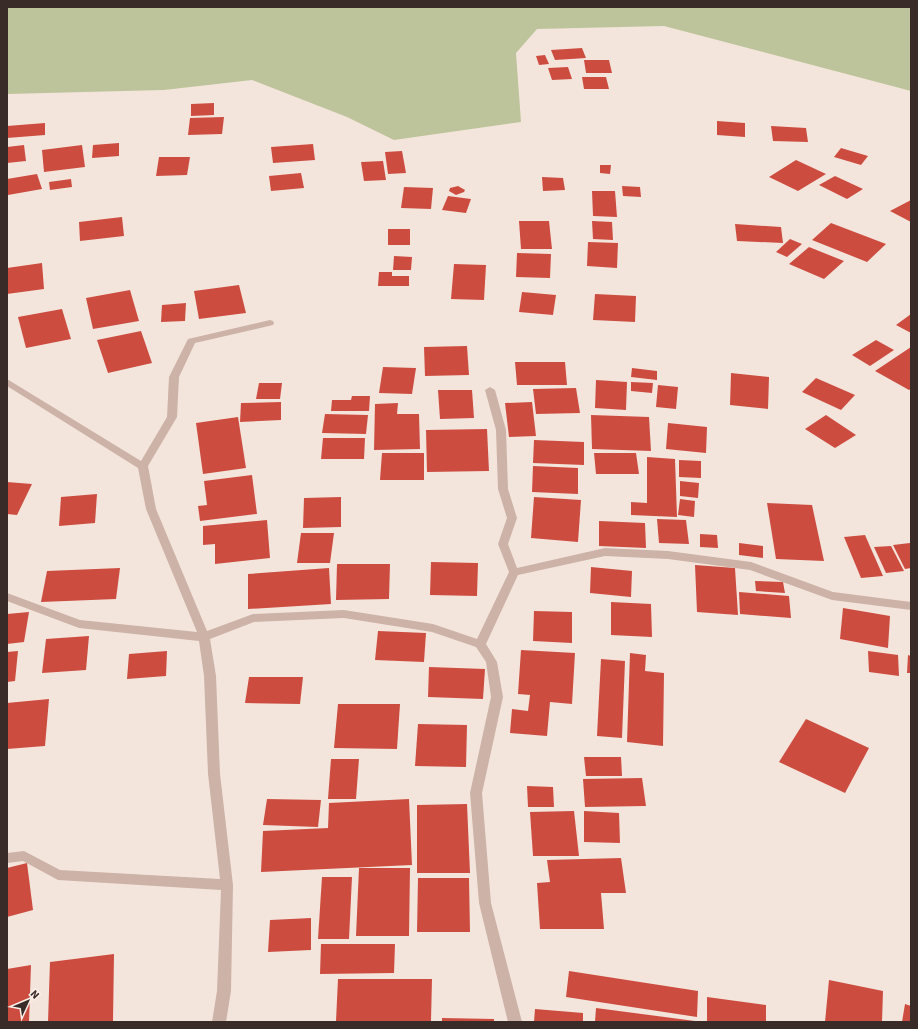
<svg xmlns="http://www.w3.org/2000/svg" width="918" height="1029" viewBox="0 0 918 1029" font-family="'Source Sans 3',sans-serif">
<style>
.green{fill:#bdc49b}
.building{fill:#cd4c40}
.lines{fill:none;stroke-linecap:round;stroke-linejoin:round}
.minor{fill:#cdb2a7;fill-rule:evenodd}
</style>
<rect width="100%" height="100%" fill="#f4e5dc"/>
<path class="green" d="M7,7H911V91L664,26L537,29L516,53L521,122L394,140L347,117L252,80L164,90L7,94Z"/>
<g class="building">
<path d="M582,48L586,58L555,60L551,50Z"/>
<path d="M545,55L549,64L539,65L536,56Z"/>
<path d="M584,60H609L612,73H586Z"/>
<path d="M568,67L572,79L552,80L548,68Z"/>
<path d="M582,77H606L609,89H584Z"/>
<path d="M214,103V115L191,116V104Z"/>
<path d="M224,117L222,134L188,135L190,118Z"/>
<path d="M717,121L745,123V137L717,135Z"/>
<path d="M45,123V135L7,138V126Z"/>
<path d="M771,126L806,128L808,142L773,141Z"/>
<path d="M119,143V156L92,158L93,145Z"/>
<path d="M313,144L315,160L273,163L271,147Z"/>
<path d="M24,145L26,161L7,163V147Z"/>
<path d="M82,145L85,167L44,172L42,150Z"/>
<path d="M841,148L868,156L861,165L834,157Z"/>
<path d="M402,151L406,173L388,174L385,152Z"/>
<path d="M159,157H190L187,175L156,176Z"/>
<path d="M796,160L826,174L798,191L769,177Z"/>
<path d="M383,161L386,180L364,181L361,162Z"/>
<path d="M600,165H611L610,174L600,173Z"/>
<path d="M301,173L304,188L271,191L269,176Z"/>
<path d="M37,174L42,189L8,195L7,179Z"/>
<path d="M835,176L863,189L847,199L819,185Z"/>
<path d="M542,177L563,178L565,190L543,191Z"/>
<path d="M71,179L72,187L50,190L49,182Z"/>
<path d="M458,186L465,190L464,192L456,195L449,191L450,188Z"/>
<path d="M622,186L640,187L641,197L623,196Z"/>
<path d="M404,187L433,188L431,209L401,208Z"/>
<path d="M592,191H615L617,217L593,216Z"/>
<path d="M448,196L471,199L466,213L442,210Z"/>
<path d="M911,200V222L890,211Z"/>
<path d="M122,217L124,236L80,241L79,222Z"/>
<path d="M519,221H549L552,249H521Z"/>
<path d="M592,221L612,222L613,240L593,239Z"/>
<path d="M831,223L886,244L867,262L812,240Z"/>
<path d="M735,224L781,227L783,243L737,241Z"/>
<rect x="388" y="229" width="22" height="16"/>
<path d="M790,239L802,244L787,257L776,252Z"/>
<path d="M588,242L618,243L617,268L587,266Z"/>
<path d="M809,247L844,261L824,279L789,264Z"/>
<path d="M517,253L551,254L550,278L516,277Z"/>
<path d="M394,256L412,257L411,270H393Z"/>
<path d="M42,263L44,289L7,294V268Z"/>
<path d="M454,264L486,265L484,300L451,299Z"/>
<path d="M379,272H392V276H409V286H378Z"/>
<path d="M239,285L246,313L199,319L194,291Z"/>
<path d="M130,290L139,321L93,329L86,298Z"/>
<path d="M522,292L556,295L553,315L519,312Z"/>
<path d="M595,294L636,296L635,322L593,320Z"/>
<path d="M186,303L185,321L161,322L162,305Z"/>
<path d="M62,309L71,339L26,348L18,317Z"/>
<path d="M911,314V333L896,325Z"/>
<path d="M141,331L152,363L108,373L97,340Z"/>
<path d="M876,340L894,350L870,366L852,355Z"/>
<path d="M467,346L469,375L425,376L424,347Z"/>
<path d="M911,347V389L909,390L875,371Z"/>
<path d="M515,362H565L567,385H517Z"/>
<path d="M383,367L416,368L412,394L379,393Z"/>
<path d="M632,368L657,371V380L631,377Z"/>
<path d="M731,373L769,377L768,409L730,405Z"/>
<path d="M816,378L855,395L841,410L802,392Z"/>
<path d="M596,380L627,382L626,410L595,408Z"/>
<path d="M631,382L653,383L652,393L631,391Z"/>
<path d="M259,383H282L280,399H256Z"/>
<path d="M658,385L678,387L676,409L656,407Z"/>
<path d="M576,388L580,413L536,414L533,389Z"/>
<path d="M438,390H472L474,418L440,419Z"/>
<path d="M352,396H370L369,411H331L332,400H351Z"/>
<path d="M281,402V420L240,422L241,403Z"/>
<path d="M532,402L536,436L509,437L505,403Z"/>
<path d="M398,403L397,414H419L420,449L374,450L375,404Z"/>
<path d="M325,414L368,415L366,434L322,433Z"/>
<path d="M591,415L649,417L651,451L592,449Z"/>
<path d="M826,415L856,435L835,448L805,429Z"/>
<path d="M238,417L246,468L203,474L196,423Z"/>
<path d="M668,423L707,427L706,453L666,449Z"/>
<path d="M487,429L489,471L427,472L426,430Z"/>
<path d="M323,438H365L364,459H321Z"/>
<path d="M534,440L584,442V465L533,463Z"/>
<path d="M382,453H424V480H380Z"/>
<path d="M594,453H636L639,474H596Z"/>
<path d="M647,457L675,459L677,517L631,515V502L647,503Z"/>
<path d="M679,460L701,461V478L679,477Z"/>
<path d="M533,466L578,468V494L532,492Z"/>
<path d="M252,475L257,514L200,521L198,506L207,505L204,481Z"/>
<path d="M680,481L699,483L698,498L680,496Z"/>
<path d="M7,482L32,484L17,515L7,514Z"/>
<path d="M97,494L95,523L59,526L61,497Z"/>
<path d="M341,497V527L303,528L304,498Z"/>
<path d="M534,497L581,500L578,542L531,538Z"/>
<path d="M680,499L695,501L694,517L678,515Z"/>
<path d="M767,503L812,505L824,561L776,559Z"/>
<path d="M657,519L686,520L689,544L659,543Z"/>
<path d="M267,520L270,558L215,564V544L203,545V526Z"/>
<path d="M599,521L645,523L646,548L599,546Z"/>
<path d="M301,533H334L330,563H297Z"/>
<path d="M700,534L717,535L718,548L700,547Z"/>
<path d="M865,535L883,576L861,578L844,537Z"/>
<path d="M739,543L763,546V558L739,555Z"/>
<path d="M910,543L911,568L905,569L893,545Z"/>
<path d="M891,546L904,571L886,573L874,547Z"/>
<path d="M431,562L478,563L477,596L430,595Z"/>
<path d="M337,564H390L389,599L336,600Z"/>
<path d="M695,565L735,568L738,615L697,612Z"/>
<path d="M591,567L632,571L631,597L590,593Z"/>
<path d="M120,568L116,599L41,602L47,571Z"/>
<path d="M329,568L331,604L248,609V574Z"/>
<path d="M755,581L783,582L785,593L756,591Z"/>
<path d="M739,592L789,596L791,618L740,614Z"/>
<path d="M611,602L651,604L652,637L611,635Z"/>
<path d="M843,608L890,616L888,648L840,639Z"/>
<path d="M534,611L572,612V643L533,641Z"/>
<path d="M29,612L24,642L7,644V614Z"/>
<path d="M378,631L426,633L424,662L375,660Z"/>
<path d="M89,636L86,670L42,673L46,639Z"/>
<path d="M521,650L575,653L572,704L550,702L547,736L510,733L512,709L528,711L530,695L518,694Z"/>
<path d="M18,651L15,681L7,682V652Z"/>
<path d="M167,651L166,676L127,679L129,654Z"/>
<path d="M868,651L898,655L899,676L869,672Z"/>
<path d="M630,653L646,655L645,671L664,673L663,746L627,742Z"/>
<path d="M908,655L911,656V673H907Z"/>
<path d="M601,659L625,661L622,738L597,736Z"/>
<path d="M429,667L485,669L483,699L428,697Z"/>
<path d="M249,677H303L300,704L245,703Z"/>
<path d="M49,699L45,746L7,749V703Z"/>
<path d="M338,704H400L397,749L334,748Z"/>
<path d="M806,719L869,748L845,793L779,762Z"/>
<path d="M418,724L467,725L466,767L415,766Z"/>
<path d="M584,757H621L622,776H586Z"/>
<path d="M331,759H359L356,799H328Z"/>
<path d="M642,778L646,806L585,807L583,779Z"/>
<path d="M527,786L553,787L554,807H528Z"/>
<path d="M267,799L321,800L318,827L263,825Z"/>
<path d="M409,799L412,865L261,872L263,831L328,828L329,803Z"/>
<path d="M467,804L470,873H417V805Z"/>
<path d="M574,811L579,856H533L530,812Z"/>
<path d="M584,811L619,813L620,843L584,842Z"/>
<path d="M621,858L626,893H601L604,929H540L537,883L550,882L547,860Z"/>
<path d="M27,863L33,910L7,917V868Z"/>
<path d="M359,868H410L409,936H356Z"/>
<path d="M322,877H352L349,939H318Z"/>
<path d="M418,878H469L470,932H417Z"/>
<path d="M311,918V950L268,952L270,920Z"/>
<path d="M321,944H395L394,973L320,974Z"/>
<path d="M114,954L113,1022H48L50,962Z"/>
<path d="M31,965L29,1022H7V969Z"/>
<path d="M569,971L698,991L697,1017L566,997Z"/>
<path d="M338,979H432L431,1021H336Z"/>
<path d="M829,980L883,991L882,1022H825Z"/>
<path d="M707,997L766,1005V1022H707Z"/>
<path d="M905,1004L911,1006V1022H902Z"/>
<path d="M596,1008L695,1021V1022H595Z"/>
<path d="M535,1009L583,1013V1022H534Z"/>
<path d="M442,1018L494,1019V1022H442Z"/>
</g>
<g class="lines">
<path class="minor" d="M270,320L273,321L274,323L273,325L195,343L179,377L177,417L148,466L156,509L207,631L253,614L344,610L433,624L477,639L509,572L498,544L507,518L498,489L496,430L485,390L490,387L495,390L506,430L508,489L517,518L508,544L517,568L605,548L668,551L751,562L833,592L911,602V610L832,600L750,570L668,559L605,556L518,575L486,644L497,662L503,697L482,793L491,903L522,1022H508L479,903L470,793L491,697L486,662L476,647L432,632L344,618L254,622L210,639L216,676L220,774L233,885L231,991L226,1022H212L217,991L221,890L58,880L23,861L7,863V853L24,851L60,870L220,879L208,774L204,676L199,641L79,628L7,601V593L80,620L197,632L146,509L138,468L7,386V379L141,461L167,417L169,377L188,339Z"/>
</g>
<rect width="918" height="1029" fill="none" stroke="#392b28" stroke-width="16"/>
<g transform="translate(28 1001) rotate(46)" stroke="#fbf0e9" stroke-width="3" paint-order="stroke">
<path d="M0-3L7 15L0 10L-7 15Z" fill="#392b28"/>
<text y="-6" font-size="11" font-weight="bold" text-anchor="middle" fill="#392b28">N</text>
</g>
</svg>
